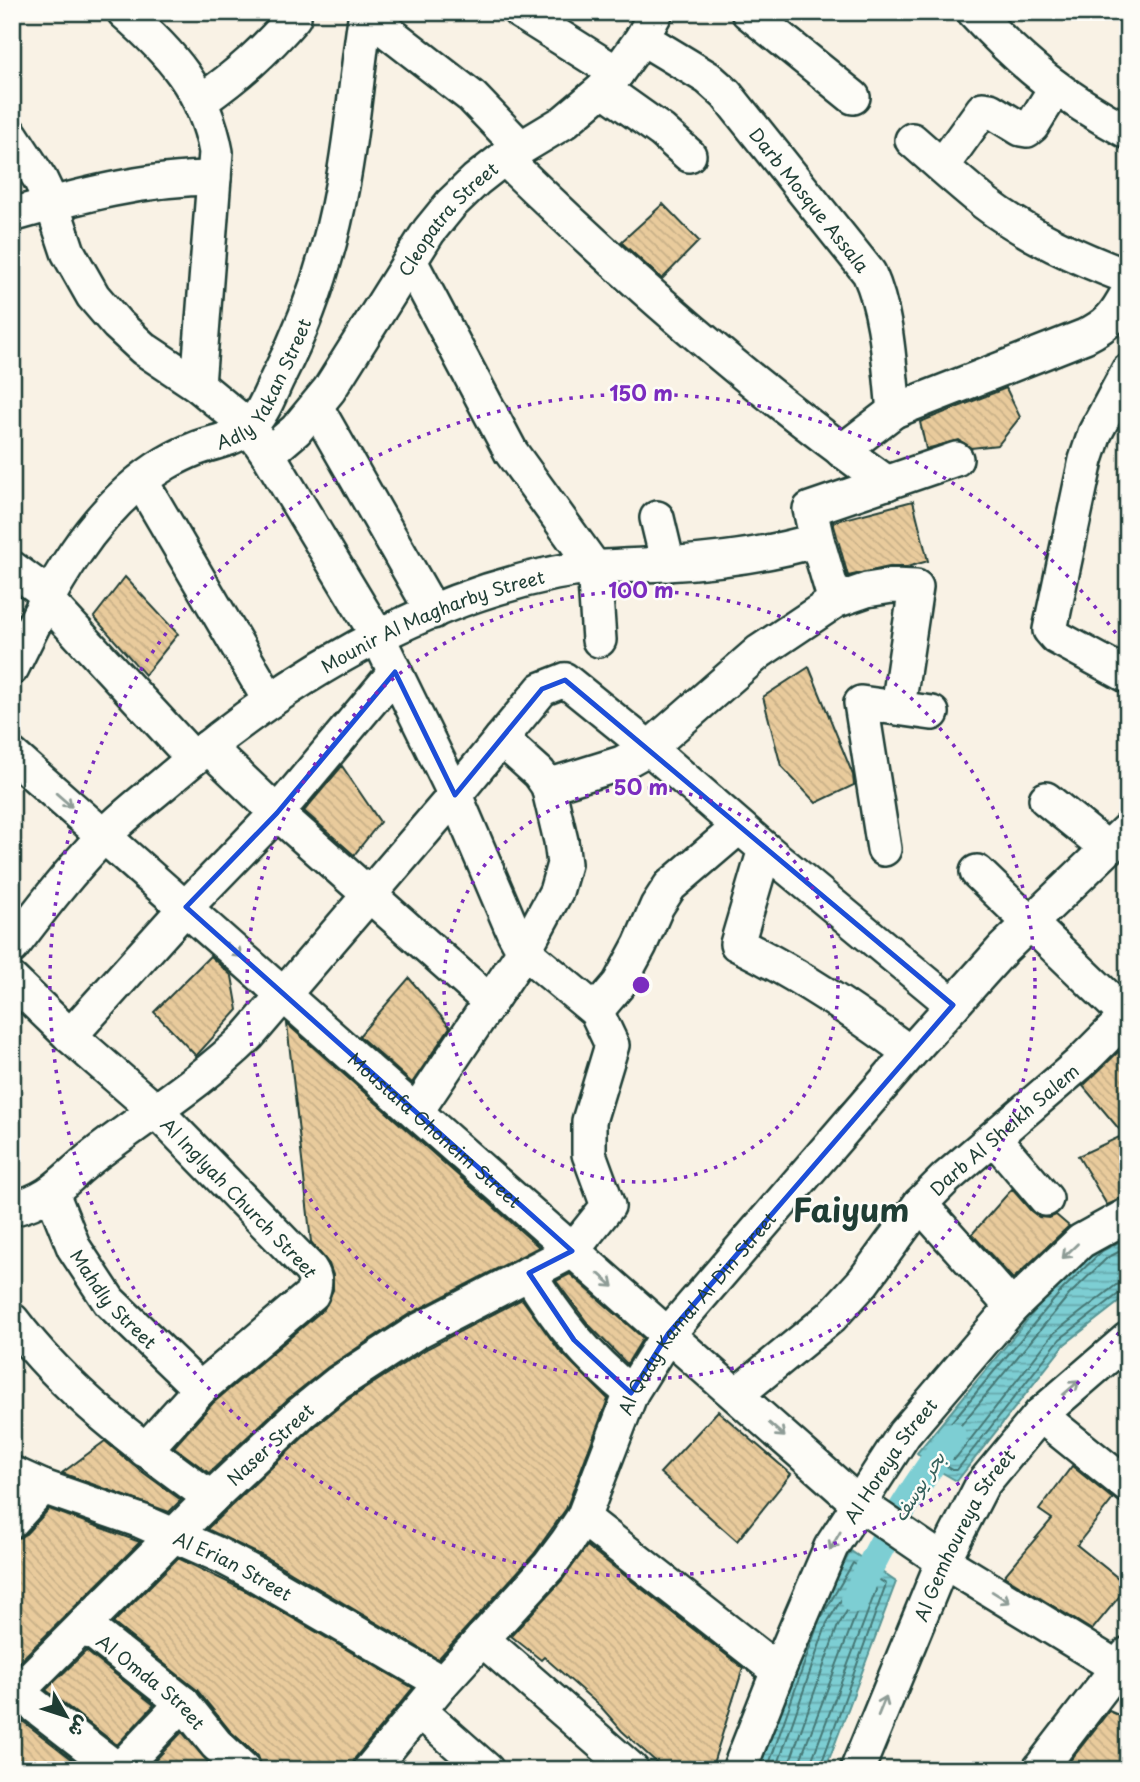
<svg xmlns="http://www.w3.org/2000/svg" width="1140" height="1782" viewBox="0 0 1140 1782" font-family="'Playpen Sans','Playpen Sans Arabic',sans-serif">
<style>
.water{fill:url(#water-rules);stroke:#579493;stroke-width:2}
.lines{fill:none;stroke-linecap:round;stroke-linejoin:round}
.shore{stroke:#457774;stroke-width:2}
.canal{stroke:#7dced3;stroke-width:28}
.building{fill:url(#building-back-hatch);stroke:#1f3d34;stroke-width:2}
.minor-casing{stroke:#1f3d34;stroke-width:38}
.minor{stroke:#fdfcf7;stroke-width:33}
.oneway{stroke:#8e9c96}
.marked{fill:none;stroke:#1d4ed8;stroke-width:5;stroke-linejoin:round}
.ring{fill:none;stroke:#7b2cbf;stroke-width:3.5;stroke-dasharray:3.5 7}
.labels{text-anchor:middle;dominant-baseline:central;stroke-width:5;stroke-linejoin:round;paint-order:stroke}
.street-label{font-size:18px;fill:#1f3d34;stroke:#fdfcf7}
.water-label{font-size:19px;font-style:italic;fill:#36615c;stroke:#fdfcf7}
.town-label{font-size:32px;font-weight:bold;fill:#1f3d34;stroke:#fdfcf7}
.centre{fill:#7b2cbf;stroke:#fdfcf7;stroke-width:3.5}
.ring-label{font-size:21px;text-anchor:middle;font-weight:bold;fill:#7b2cbf;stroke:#fdfcf7;stroke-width:5;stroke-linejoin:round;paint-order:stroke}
</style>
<defs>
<pattern id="water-rules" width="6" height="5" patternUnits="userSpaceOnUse" patternTransform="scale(1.75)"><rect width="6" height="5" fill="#7dced3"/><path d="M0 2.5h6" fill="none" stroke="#66a8ac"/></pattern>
<pattern id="building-back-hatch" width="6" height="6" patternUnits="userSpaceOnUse" patternTransform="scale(1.75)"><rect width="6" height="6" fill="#e9cb9c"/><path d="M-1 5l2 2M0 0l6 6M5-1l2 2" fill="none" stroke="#c7af87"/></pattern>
</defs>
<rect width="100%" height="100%" fill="#f9f2e5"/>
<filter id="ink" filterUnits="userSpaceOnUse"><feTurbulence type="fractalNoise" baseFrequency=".0143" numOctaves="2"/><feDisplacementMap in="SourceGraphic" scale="14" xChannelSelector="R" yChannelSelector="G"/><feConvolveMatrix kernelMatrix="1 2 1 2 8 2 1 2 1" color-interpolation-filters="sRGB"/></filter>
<g filter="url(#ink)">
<g class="water">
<path d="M1128,1229V1295L1065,1344L957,1481L929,1465L917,1453L1057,1284L1098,1246Z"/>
<path d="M851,1551L896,1582L825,1770H759L813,1616Z"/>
</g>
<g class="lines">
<g class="shore">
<path d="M1128,1237L1102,1251L1063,1289L928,1450V1455L953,1470H957L1060,1339L1121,1292L1128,1290"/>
<path d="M1128,1247L1107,1258L1069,1295L941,1449V1453L951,1459H955L1054,1333L1116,1285L1128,1282"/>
<path d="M767,1770L817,1627"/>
<path d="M776,1770L827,1623L855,1577L858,1575L875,1587L876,1590L811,1762L810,1770"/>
<path d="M787,1770L837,1628L855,1597L859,1596L861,1601L801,1758L799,1770"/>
<path d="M819,1770L886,1584L853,1563L822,1616"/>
</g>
<path class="canal" d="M855,1599C881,1541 914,1486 952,1436"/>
</g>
<g class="building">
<path d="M663,204L699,241L662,279L621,242Z"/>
<path d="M1006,388L1020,417L998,445L971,448L959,440L926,449L920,422Z"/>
<path d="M913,501L928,561L907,567H889L848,576L833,522Z"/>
<path d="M125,577L178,634L145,675L94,617Z"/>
<path d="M809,667L853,775L854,785L816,803L781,766L763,697Z"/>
<path d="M342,766L380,822L354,855L304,811Z"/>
<path d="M210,956L232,976L238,1010L196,1056L154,1012Z"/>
<path d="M409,978L450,1027L412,1083L359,1036Z"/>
<path d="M287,1024L539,1247L409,1314L328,1367L288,1399L209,1473L174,1447L213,1403L324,1309L333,1290V1275L329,1264L311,1242Z"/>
<path d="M1128,1046V1196L1107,1205L1078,1156L1124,1135L1083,1086L1116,1054Z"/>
<path d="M1012,1189L1031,1211L1039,1217L1049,1218L1056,1215L1069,1226L1013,1279L972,1234Z"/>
<path d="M570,1274L643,1338L627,1364L589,1325L556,1281Z"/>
<path d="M522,1299L559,1350L608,1399L566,1509L534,1554L438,1659L265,1557L207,1529L314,1427L349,1399L428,1348Z"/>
<path d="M718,1411L791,1474L737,1541L660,1473Z"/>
<path d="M105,1441L133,1465L181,1500L169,1512L62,1473Z"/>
<path d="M1072,1466L1113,1499L1077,1545L1128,1586L1092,1630L1004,1576L1052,1519L1039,1510Z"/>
<path d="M49,1509L140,1542L12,1669V1540L26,1534Z"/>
<path d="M587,1546L743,1668L711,1770H665L622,1731L601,1707L544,1657L541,1660L511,1636L563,1579Z"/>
<path d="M178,1558L246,1591L413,1688L355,1758L351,1770H263L258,1756L230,1731L197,1690L113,1623Z"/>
<path d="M86,1651L154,1705L117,1745L46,1690Z"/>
<path d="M1109,1711L1128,1719V1770H1063Z"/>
<path d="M12,1716H16L86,1770H12Z"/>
<path d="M182,1732L215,1770H146Z"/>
</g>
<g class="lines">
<defs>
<g id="minor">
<path d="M124,12C170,52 205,90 216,152L198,385"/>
<path d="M520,12L617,73"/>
<path d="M748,12L853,97"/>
<path d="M974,12C1024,66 1063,97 1128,132"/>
<path d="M365,14L472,97L520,147"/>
<path id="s1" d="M642,38L708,78L726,94L869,273C888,315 889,365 894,411"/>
<path d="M603,89L662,131L689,155"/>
<path d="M201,101C238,75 265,51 294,17"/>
<path d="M12,136L40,179L52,204L68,252L93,296L117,324L144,349L198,385L249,427L268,454L377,635L455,795L513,931L524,951L596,1011L612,1045L589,1121V1154L608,1206L572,1251L418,1331L338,1383L301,1413L211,1498L12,1697"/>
<path d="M912,140C936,161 960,183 985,203C1028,236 1078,258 1128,277"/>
<path d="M504,158C624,275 750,386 887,483"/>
<path d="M942,166L983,109L990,110L1021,129L1027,130L1032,126L1055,89"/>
<path d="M12,215C78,196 145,178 214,178"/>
<path d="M410,261L511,452L594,567L599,640"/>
<path d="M1128,371L1095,433L1086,460L1050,630L1056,637L1128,676"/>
<path d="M316,407L433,612"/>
<path d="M842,451L894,411L1085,336C1109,324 1115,316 1128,292"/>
<path id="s2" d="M268,454L296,430L329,390L429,231L451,204L476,180L504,158L564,122L603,89L617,73L642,38L656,12"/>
<path d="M141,481L270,701"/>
<path d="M657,518L668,564"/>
<path d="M12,568L49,595"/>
<path d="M46,599L193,758"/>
<path d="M835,601L817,540L810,509L956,459"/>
<path id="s3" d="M12,668C49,592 91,508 166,463C175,458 185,453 195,449C212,442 234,440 249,427C263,415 270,393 278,377C309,317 330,252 342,186C353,129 357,70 366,12"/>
<path d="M208,747L277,813L490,1002"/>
<path id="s4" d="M12,755L858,1503L943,1561L1128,1674"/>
<path d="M548,786L622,763L649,748L765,849L737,944C800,975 853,1011 910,1053"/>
<path d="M1046,799L1107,848"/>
<path d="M765,849L953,1005"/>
<path d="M884,849L861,703L932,713"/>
<path d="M977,872L1128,1017"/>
<path id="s5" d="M12,947C41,909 70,871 103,837C123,816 146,799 167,781C278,685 409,603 555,573C591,566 628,566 665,564C717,561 767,555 817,540"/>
<path id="s6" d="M12,980L70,1036L156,1111L310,1269C316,1278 316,1284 312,1294L200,1389L145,1450"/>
<path d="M596,1011L619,984L640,945L657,906L670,886L739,827"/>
<path d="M70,1036L186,907L277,813L395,672"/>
<path d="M416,1112L524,951L556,892L564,864L561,841L548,786L539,773L501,739"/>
<path d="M994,1138L1046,1199"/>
<path id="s7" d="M52,1193L74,1248L109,1301L200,1389"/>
<path d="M920,1204L1012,1307"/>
<path d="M12,1209C56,1197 62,1180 96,1154C147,1115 201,1082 248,1036L455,795L542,689L565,680L649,748L759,652L835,601L867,590L892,586L916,587L898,707"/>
<path d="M529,1273C558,1322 587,1357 631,1393"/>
<path d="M12,1320C67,1393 138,1445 211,1498"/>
<path id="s8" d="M737,1394L831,1317L863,1282L920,1204L945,1179L1079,1064L1127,1016"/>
<path d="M1040,1415L1128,1486"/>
<path id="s9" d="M12,1473L43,1487L141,1521L219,1555L255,1574L442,1683"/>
<path d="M583,1518L778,1671"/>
<path d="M12,1521L43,1487"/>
<path id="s10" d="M84,1625L183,1703L216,1744L244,1770"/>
<path d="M482,1639L632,1770"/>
<path d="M12,1688L118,1770"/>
<path d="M420,1711L487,1770"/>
<path d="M119,1770L183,1703"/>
<path id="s11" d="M370,1770L442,1683L549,1566L567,1542L583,1518L631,1393L668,1334L910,1053L1003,949L1128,829"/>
<path id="s12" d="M739,1770L778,1671L831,1547L904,1434L1012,1307L1081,1241L1128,1215"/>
<path id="s13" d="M857,1770L943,1561L982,1485L1040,1415L1128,1339"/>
<path d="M1039,1770L1128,1654"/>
</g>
</defs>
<use href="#minor" class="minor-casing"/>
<use href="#minor" class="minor"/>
</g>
<defs><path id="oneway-shaft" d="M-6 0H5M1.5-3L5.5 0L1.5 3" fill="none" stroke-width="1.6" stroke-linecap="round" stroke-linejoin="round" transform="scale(1.75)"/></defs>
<g class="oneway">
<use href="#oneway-shaft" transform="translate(64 800) rotate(41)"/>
<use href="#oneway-shaft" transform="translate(234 950) rotate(42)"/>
<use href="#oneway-shaft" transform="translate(1070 1251) rotate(136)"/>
<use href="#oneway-shaft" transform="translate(606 1280) rotate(41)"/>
<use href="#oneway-shaft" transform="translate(1071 1388) rotate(-41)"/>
<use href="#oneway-shaft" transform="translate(777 1430) rotate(42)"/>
<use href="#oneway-shaft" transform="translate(835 1541) rotate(120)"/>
<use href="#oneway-shaft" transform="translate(1001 1597) rotate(32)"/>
<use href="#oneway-shaft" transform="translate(882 1706) rotate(-68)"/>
</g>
</g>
<path class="marked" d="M395,672L455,795L542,689L565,680L953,1005L668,1334L631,1393L574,1340L529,1273L572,1251L186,907L277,813Z"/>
<g class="ring">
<circle cx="641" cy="985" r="197"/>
<circle cx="641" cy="985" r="394"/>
<path d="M1125 1324A591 591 0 1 1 1125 646"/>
</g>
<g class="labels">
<g class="street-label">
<text stroke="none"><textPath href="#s1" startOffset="236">Darb Mosque Assala</textPath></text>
<text stroke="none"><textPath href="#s2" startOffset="298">Cleopatra Street</textPath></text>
<text stroke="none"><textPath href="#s3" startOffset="394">Adly Yakan Street</textPath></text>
<text stroke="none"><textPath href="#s5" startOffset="541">Mounir Al Magharby Street</textPath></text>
<text stroke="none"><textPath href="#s4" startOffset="565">Moustafa Ghoneim Street</textPath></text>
<text stroke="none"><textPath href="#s8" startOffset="378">Darb Al Sheikh Salem</textPath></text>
<text stroke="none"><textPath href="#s6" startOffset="315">Al Inglyah Church Street</textPath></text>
<text stroke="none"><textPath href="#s7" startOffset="124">Mahdly Street</textPath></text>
<text stroke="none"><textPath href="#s11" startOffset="567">Al Qady Kamal Al Din Street</textPath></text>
<text transform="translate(270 1444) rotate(-43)">Naser Street</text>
<text stroke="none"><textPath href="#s12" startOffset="346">Al Horeya Street</textPath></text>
<text stroke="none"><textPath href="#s13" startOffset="259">Al Gemhoureya Street</textPath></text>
<text stroke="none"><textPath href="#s9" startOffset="240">Al Erian Street</textPath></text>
<text stroke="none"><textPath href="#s10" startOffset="88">Al Omda Street</textPath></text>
</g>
<g class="water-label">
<text transform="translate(918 1486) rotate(-57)">بحر يوسف</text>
</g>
<g class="town-label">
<text x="851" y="1209">Faiyum</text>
</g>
</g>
<circle cx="641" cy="985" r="10" class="centre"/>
<g class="ring-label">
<text x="641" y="401">150 m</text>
<text x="641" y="598">100 m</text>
<text x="641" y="795">50 m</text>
</g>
<rect width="1140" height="1782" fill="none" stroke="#fdfcf7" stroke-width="42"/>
<rect x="21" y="21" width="1098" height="1740" fill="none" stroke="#1f3d34" stroke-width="2.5" filter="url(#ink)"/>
<g transform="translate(66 1716) rotate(129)" stroke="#fdfcf7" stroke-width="5" paint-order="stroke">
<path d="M0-5L12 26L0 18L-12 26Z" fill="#1f3d34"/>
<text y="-10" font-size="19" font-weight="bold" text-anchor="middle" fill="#1f3d34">ش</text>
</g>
</svg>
